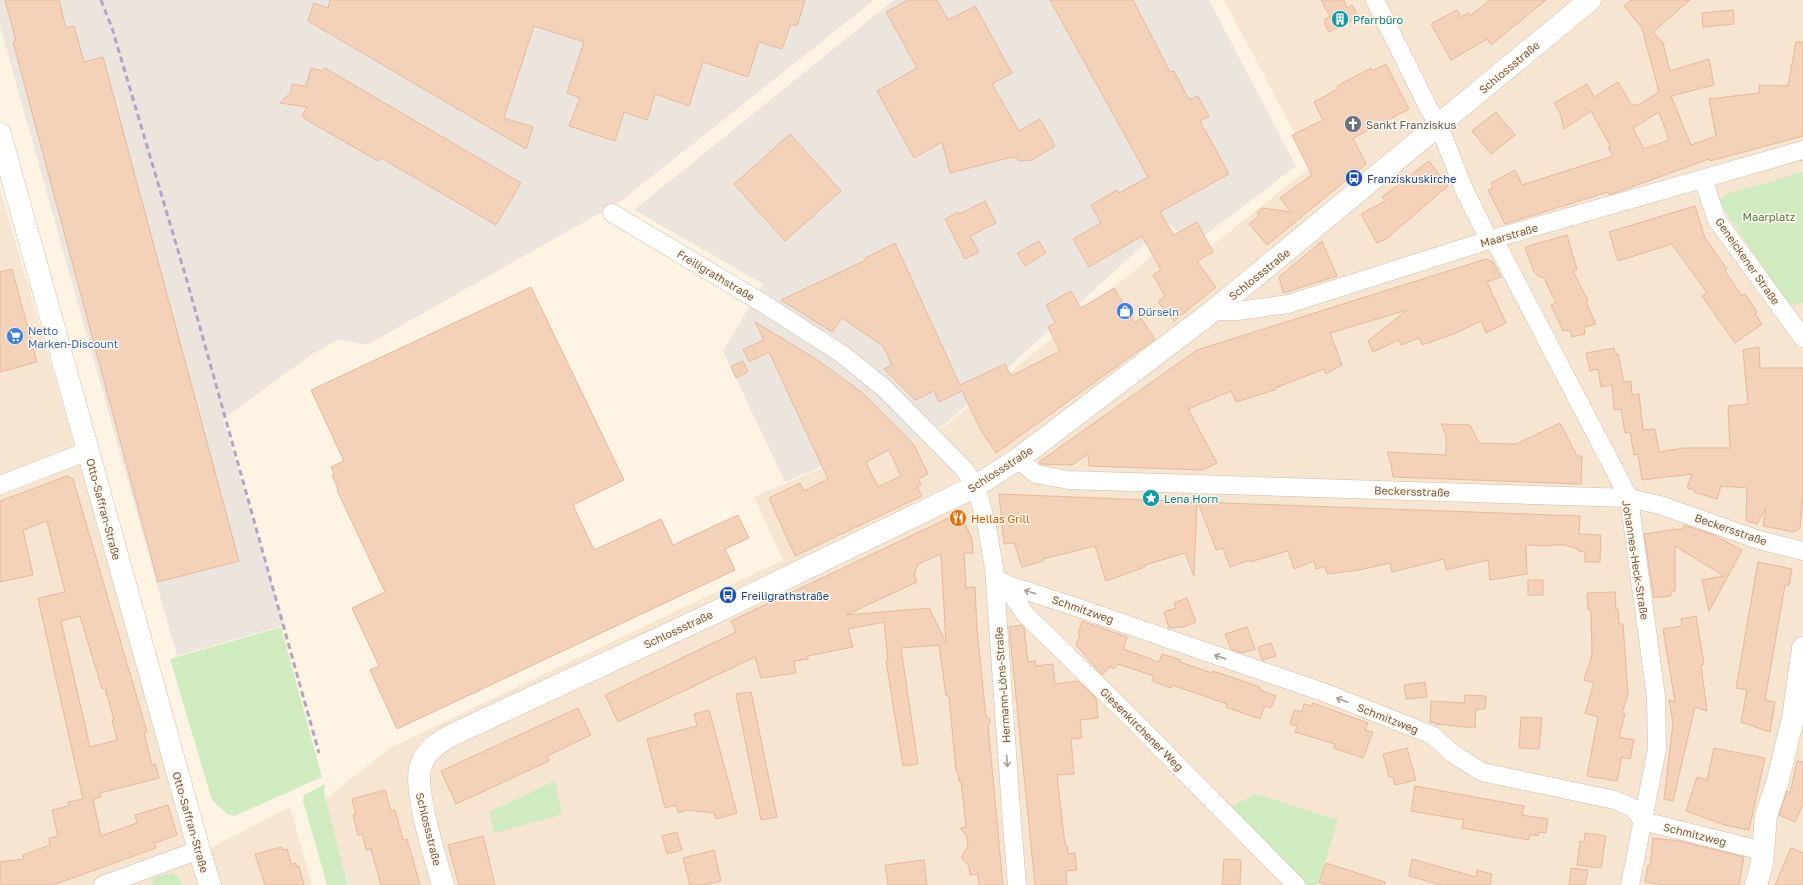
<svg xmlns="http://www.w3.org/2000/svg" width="1803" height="885" viewBox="0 0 1803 885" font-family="'Golos Text',sans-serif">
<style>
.residential{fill:#f5e5d1}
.industrial{fill:#ece5de}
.green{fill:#d1ebc1}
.building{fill:#f3d2b9;stroke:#e7b899;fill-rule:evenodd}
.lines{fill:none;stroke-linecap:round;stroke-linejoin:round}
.street-casing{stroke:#d1bdac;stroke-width:19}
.secondary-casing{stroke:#d4bda9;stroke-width:23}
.street{stroke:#fff;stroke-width:18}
.secondary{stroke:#fff;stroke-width:22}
.rail{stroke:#b6a1c7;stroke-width:3;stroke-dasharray:6 4;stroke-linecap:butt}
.oneway{stroke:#ad9b91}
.labels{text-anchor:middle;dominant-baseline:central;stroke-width:3;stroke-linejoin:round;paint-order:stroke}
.culture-label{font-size:11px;fill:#0d838f;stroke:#fff7ea;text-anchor:start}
.street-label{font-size:11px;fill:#765948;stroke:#fff7ea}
.worship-label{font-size:11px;fill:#5b616d;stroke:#fff7ea;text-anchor:start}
.transit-label{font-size:11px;fill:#164399;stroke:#fff7ea;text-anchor:start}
.park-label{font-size:11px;fill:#507c40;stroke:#fff7ea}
.shop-label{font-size:11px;fill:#366cbe;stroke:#fff7ea;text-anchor:start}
.food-label{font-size:11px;fill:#c56008;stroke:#fff7ea;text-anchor:start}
</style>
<rect width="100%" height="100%" fill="#fdf3e3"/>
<g class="residential">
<path d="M1224,0H1803V885H349L324,800L390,748L783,560L754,497L822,468L844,472L945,426L1175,237L1194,260L1312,166Z"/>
<path d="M0,188L193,857L290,807L312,885H0Z"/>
</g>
<g class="industrial">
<path d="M0,0H874L621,201L367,345L339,339L314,353L223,419L284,625L177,656L0,26Z"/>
<path d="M894,0H1209L1296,166L1193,244L1168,223L943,426L845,472L823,466L785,482L723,351L763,284L634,210Z"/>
</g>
<g class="green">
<path d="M1803,172V303L1794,305L1787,302L1720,203L1724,195Z"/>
<path d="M281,627L322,777L234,816L227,814L212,800L170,659Z"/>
<path d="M555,781L562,813L551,818L494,833L489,812Z"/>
<path d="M325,784L324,793L348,885H327L303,801L304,795Z"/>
<path d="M1256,794L1338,820L1318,885H1308L1231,807Z"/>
<path d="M170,873L178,876L182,885H152L154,878Z"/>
</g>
<g class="building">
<path d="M5,0H59L66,28L74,26L84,62L103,57L239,561L158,582L13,42L16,41Z"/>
<path d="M330,0H805L797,26L791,24L782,49L759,42L748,77L703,62L689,106L655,94L647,120L624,112L615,141L569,126L580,98L567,93L584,42L534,26L504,118L533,127L526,149L308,21L314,3L328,8Z"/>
<path d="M908,0H937L948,20L975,6L1012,73L992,84L1019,131L1040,119L1055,146L1032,160L1021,161L1012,157L950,173L942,142L914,158L877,91L917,68L886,12Z"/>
<path d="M1050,0H1133L1170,72L1174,71L1189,100L1198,96L1209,116L1200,121L1229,174L1160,212L1174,235L1197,222L1213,252L1197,261L1216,287L1174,321L1158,302L1165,296L1153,275L1161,270L1142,236L1089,267L1073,239L1101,223L1091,205L1117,190L1119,193L1148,177Z"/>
<path d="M1321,0H1344L1347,8L1352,5L1358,17L1329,32L1325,25V19L1330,17Z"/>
<path d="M1490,0H1546L1491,45L1487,39L1451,60L1431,24L1457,10L1461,17L1468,13L1470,16Z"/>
<path d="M1631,0H1690L1653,32L1663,43L1670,71L1709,59L1714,85L1671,96L1691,145L1716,136L1709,99L1759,93V85L1788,86L1796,42H1803V136L1710,161L1709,159L1612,194L1609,195L1608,192L1505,224L1488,190L1493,188L1491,183L1515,170L1522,185L1613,156L1608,148L1611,147L1591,111L1564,129L1560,113L1554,103L1587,84L1594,97L1618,82L1632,106L1636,104L1637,106L1659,92L1642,28L1624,6ZM1659,112L1669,140L1644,149L1633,128Z"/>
<path d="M1733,10L1734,24L1703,27L1702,13Z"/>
<path d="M1386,64L1409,109L1353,138L1366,164L1267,245L1249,224L1258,217V212L1262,208L1291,212L1280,198L1312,175L1292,135L1323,120L1314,102L1338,89L1337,86L1371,68L1372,71Z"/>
<path d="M311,68L322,71L325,68L521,183L496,225L381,158L378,161L305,119L302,116L307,107L280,103L291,92L292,84L306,86Z"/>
<path d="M1496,112L1515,135L1491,154L1472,131Z"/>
<path d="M790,134L841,191L785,241L734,184Z"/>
<path d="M1429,161L1448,186L1386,239L1377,243L1361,214L1385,201L1382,197Z"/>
<path d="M985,201L996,223L970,236L979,252L965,259L945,219L958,212L959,214Z"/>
<path d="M1695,206L1705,238L1727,269L1725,271L1742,296L1745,294L1757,312L1755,314L1762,324L1735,343L1702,296L1707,293L1672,244L1618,261L1609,232Z"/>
<path d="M1567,235L1577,270L1573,271L1588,301L1586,302L1596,324L1584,327L1585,334L1572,337L1570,330L1563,331L1551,305L1556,303L1544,278L1538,276L1533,270L1525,247Z"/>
<path d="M1039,241L1046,253L1025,266L1017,253Z"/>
<path d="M1322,241L1337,276L1283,293L1279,277Z"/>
<path d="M895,243L960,385L1005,364L1011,376L1060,351L1048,327L1055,323L1046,305L1071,291L1081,308L1114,288L1135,323L1141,318L1155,339L996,453L982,432L962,391L939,402L934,391L915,400L884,369L892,365L883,346L842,318L832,332L781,300L866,260L865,258Z"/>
<path d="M1486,259L1493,262L1501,277L1487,282L1506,323L1486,333L1481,321L1456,333L1422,345L1419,338L1401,345L1399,340L1373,352L1368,341L1407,310L1330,333L1342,365L1326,374L1324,369L1275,388V390L1236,402L1231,391L1188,409L1217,463L1202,470L1089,466L1088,454L1072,465L1040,464L1039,462L1197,350Z"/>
<path d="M12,269L37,362L0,372V272Z"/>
<path d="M531,287L624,480L573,505L594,550L661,519L673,545L738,515L749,538L725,549L735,570L397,729L370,670L379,666L352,608L385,592L337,490L338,489L332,475L334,474L331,467L344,461L311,390Z"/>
<path d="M755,322L816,359L864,394L914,445L928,474L918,479L921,485L917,487L922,496L795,556L769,498L800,483L804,491L828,479L769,352L749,362L743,349L764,340ZM889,450L901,476L878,487L866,462Z"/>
<path d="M1759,347L1760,368H1803V495L1800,528L1794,532L1763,526L1766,508L1757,524L1746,521L1747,488L1721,486L1717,499L1694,492L1695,490L1687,488L1692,474L1642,480L1638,454L1634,455L1630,432L1625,433L1621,409L1614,410L1612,385L1601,387L1598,369L1590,371L1586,353L1614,348L1615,354H1618L1624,382L1631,381L1632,395L1639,394L1643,430L1655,429L1659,452L1684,448H1730L1728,406L1748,404L1743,350Z"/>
<path d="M743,361L748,372L736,378L731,366Z"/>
<path d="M1560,423L1577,456H1582L1581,484L1393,477L1391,464L1387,452L1446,455V435L1441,424L1470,425L1479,443L1516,444Z"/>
<path d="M67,476L73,479L147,732L144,733L152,765L155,764L159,778L100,793L101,797L93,799L101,836L137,823L135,815L168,805L177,835L155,843L156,848L53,885H0V862L24,859L23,855L50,845L49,838L58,836L52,810L69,806L68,802L83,799L38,598L65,592L47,521L23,530L33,575L0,582V501ZM80,616L102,689L105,688L114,720H112L117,740L90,747L61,621Z"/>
<path d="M999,494L1197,502L1194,576L1185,553L1145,565V567L1106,581L1095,546L1043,559V561L1022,567L1014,543L1004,544Z"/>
<path d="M1198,502L1580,516L1579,534L1601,535L1600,562H1585V552L1578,551V549L1564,545H1554L1547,546L1526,545L1527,574L1490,580L1488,560L1446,570L1444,559L1392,572L1390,563L1359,570L1327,574L1325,566L1316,569L1314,561L1294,569L1288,551L1250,562V560L1230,567L1223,548L1216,550Z"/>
<path d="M955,515L962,517L972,539L973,553H964L966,588L975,587L977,631L986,716L991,720L988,725L1003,885H979L978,874L970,875L969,866L962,859V856L968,846L967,837L960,828L966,827L961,781H959L958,771H956L949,696H946L939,645L901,648L918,764L903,766L886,661H888L884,622L848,629L853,647L808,656V659L794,661L796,673L761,678L755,657L618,722L605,695L736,632L731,621ZM941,554L946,643L929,608L846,615L917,582L914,575L918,564Z"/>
<path d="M1684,525L1714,535L1742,550L1709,611L1702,580L1724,576L1675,546V591L1671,592V596L1654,598L1644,534L1678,529L1682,530Z"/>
<path d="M1758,562L1792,569L1789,586L1785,585L1765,700L1775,702L1770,732L1741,722L1747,690L1736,688Z"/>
<rect x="1528" y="580" width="15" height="15"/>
<path d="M1615,592L1616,609H1618L1619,624H1623L1628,695L1622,713L1625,714L1619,737L1634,740L1630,759L1622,757L1617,781L1587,776L1598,717L1585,713L1594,683L1584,680L1592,655L1591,610H1588L1587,593Z"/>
<path d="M1187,598L1196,622L1183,627L1169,628L1164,612L1176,608L1174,603Z"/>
<path d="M1696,616L1704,664L1701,665L1707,711L1695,707L1673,801L1664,799L1673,723L1669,700L1675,702L1663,629L1682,626L1681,619Z"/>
<path d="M1082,621L1127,637L1123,649L1159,662L1162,654L1181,660L1180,662L1212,673L1213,671L1260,687V690L1276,696L1271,708L1265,706L1260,719L1226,707L1227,704L1172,685L1171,688L1152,681L1154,676L1118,664L1113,669L1110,666L1102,675L1076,645L1080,634L1078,633Z"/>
<path d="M1022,625L1024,628L1028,662L1035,661L1036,666L1053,664L1055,684L1078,681L1096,698L1098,718L1080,720L1082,738L1071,739L1074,774L1057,775L1065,845H1067L1068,854L1075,853L1077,870L1066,871L1067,885H1035L1009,627Z"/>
<path d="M1247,627L1255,649L1241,653L1231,649L1225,634Z"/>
<path d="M1271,643L1276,656L1262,660L1258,647Z"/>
<path d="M1425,682L1427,697L1406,699L1404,685Z"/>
<path d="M751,692L777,817L761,820L736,694Z"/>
<path d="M1465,695L1486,696L1485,709H1476L1475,728L1436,724V723L1430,722L1431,701L1464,703Z"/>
<path d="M1313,703L1368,723L1365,730L1373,732L1363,758L1334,748L1335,744L1295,732L1297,726L1290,724L1294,710L1302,712L1304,704L1312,706Z"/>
<path d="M578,708L591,735L547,756L549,761L456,804L441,771Z"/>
<path d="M709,710L737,813L716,819L714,813L687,810L678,813L676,805L665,808L647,739L697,726L694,714Z"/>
<path d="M1521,717L1542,718L1539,749L1519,748Z"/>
<path d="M1407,748L1416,780L1395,785L1393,777H1389L1383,754Z"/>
<path d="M1714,748L1765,758L1749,830L1725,825L1686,811L1697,777L1707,780Z"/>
<path d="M1797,761L1803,762V804L1795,822L1779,815L1787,791L1790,793Z"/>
<path d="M1415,786L1524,806L1522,815L1548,819L1546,833L1539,832L1538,836L1530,834L1529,840L1462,828L1464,820L1411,811Z"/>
<path d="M385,790L391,811L395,810L403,840L407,839L420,885H381L371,849L366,850L362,834L358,835L353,815L356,814L352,799Z"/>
<path d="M677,832L682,850L667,854L662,836Z"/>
<path d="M1585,833L1606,836L1601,868L1577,865L1580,841L1584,842Z"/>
<path d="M483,836L495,885H459L448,845Z"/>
<path d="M1653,838L1679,841L1744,857L1739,885H1665L1645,882L1648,865L1650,866Z"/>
<path d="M282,847L283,850L287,849L291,864L296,863V866H299L304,885H265L255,854Z"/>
<path d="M1791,848L1803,853V885H1775Z"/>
<path d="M714,850L721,881L702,885H690L683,858Z"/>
<path d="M1224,859L1241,860L1240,885H1222Z"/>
<path d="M1412,859L1476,877L1477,870L1492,874L1490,885H1441L1409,876Z"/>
<path d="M924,860L927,885H888L885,865Z"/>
<path d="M1326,863L1385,882L1384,885H1327L1319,882Z"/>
<path d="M1571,868L1588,870L1585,885H1569Z"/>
</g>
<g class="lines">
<defs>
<g id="street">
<path d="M1375,0L1429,109L1439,125L1463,187L1489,240"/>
<path d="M1703,179L1717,220L1803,338"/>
<path d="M612,213L764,304L842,354L884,388L964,469L976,486L987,527L994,568L1012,824L1017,885"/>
<path d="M1494,239L1629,498L1656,697L1657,749L1630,885"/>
<path d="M1213,311H1238L1288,304L1489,240L1803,150"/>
<path d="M1018,459L1036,474L1068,480L1629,498L1660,505L1759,540L1803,551"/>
<path d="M0,485L88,451"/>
<path d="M1002,581L1026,615L1131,718L1296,885"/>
<path d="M1005,584L1064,603L1323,692L1432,735L1452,753L1482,772L1615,800L1633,808L1643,821L1763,851"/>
<path d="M103,885L199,850"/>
</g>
<g id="secondary">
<path d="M0,134L199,850L210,885"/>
<path d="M443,885C436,860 412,787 421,765C426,750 440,741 454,734L718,611L976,486L1018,459L1213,311L1590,0"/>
<path d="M1756,885L1762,863L1766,816L1778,780L1793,718L1803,648"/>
</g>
</defs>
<use href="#street" class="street-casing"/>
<use href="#secondary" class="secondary-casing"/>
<use href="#street" class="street"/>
<use href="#secondary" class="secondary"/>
<path class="rail" d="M101,0L112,28L187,281L319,753"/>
</g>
<defs><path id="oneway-shaft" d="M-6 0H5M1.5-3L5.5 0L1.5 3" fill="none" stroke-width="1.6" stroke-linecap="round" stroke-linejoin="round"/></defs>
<g class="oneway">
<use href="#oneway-shaft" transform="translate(1030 592) rotate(-163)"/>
<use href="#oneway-shaft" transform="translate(1220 657) rotate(-161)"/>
<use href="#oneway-shaft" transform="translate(1342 700) rotate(-159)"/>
<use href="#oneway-shaft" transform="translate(1007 761) rotate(86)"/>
</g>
<defs>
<symbol id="building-disc" viewBox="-11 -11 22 22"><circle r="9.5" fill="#0f9aa8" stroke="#fff7ea"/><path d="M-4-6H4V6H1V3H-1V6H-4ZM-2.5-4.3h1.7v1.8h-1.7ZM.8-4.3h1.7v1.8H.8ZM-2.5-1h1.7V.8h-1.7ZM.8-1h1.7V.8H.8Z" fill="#fff"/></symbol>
<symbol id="church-disc" viewBox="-11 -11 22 22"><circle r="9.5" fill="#6b7280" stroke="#fff7ea"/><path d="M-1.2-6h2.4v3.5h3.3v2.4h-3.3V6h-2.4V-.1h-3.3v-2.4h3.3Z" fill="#fff"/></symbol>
<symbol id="bus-disc" viewBox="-11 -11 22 22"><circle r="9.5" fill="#1a4fb4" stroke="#fff7ea"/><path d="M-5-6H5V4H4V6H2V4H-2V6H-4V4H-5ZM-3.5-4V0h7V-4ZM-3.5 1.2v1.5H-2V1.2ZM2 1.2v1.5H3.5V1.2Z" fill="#fff"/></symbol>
<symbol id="shop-disc" viewBox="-11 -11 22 22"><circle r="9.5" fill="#3f7fe0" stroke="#fff7ea"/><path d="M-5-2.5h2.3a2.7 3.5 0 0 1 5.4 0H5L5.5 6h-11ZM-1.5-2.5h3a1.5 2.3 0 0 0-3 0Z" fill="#fff"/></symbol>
<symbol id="supermarket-disc" viewBox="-11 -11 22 22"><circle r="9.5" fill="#3f7fe0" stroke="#fff7ea"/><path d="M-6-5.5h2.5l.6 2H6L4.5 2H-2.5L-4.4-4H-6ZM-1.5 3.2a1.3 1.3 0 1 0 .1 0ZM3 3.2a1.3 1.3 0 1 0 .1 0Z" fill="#fff"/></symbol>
<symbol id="sight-disc" viewBox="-11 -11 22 22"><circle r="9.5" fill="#0f9aa8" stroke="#fff7ea"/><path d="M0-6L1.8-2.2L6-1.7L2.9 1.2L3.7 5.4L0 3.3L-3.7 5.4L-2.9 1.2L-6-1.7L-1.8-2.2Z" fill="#fff"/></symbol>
<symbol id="restaurant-disc" viewBox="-11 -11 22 22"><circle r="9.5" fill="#e8710a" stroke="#fff7ea"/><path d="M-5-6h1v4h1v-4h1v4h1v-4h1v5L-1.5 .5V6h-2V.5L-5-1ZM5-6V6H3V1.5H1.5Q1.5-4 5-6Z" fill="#fff"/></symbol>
</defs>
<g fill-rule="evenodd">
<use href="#building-disc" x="1330" y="9" width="20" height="20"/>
<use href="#church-disc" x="1343" y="114" width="20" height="20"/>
<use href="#bus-disc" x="1344" y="168" width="20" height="20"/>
<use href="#shop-disc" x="1115" y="301" width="20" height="20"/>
<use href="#supermarket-disc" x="5" y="326" width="20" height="20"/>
<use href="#sight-disc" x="1141" y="488" width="20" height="20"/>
<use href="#restaurant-disc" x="948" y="508" width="20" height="20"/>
<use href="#bus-disc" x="718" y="585" width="20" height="20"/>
</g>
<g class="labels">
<g class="culture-label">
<text x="1353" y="19">Pfarrbüro</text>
<text x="1164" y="498">Lena Horn</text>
</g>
<g class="street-label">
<text transform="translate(1509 67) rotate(-40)">Schlossstraße</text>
<text transform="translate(1509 235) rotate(-16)">Maarstraße</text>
<text transform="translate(1748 261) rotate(55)">Geneickener Straße</text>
<text transform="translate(1259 274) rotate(-39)">Schlossstraße</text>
<text transform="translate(716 275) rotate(31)">Freiligrathstraße</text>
<text transform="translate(1000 469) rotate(-33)">Schlossstraße</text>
<text transform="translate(1412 491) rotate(2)">Beckersstraße</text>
<text transform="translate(104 509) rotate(75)">Otto-Saffran-Straße</text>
<text transform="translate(1731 529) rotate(19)">Beckersstraße</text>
<text transform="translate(1636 560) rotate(81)">Johannes-Heck-Straße</text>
<text transform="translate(1083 609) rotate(19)">Schmitzweg</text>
<text transform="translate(678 629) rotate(-25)">Schlossstraße</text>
<text transform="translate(1002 685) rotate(-94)">Hermann-Löns-Straße</text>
<text transform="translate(1388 718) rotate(21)">Schmitzweg</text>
<text transform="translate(1142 729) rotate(45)">Giesenkirchener Weg</text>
<text transform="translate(191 822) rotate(74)">Otto-Saffran-Straße</text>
<text transform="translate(429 829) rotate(76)">Schlossstraße</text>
<text transform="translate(1695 834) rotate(14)">Schmitzweg</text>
</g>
<g class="worship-label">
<text x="1366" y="124">Sankt Franziskus</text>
</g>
<g class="transit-label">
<text x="1367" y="178">Franziskuskirche</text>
<text x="741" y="595">Freiligrathstraße</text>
</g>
<g class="park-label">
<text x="1769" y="216">Maarplatz</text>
</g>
<g class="shop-label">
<text x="1138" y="311">Dürseln</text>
<text x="28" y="330">Netto<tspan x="28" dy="13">Marken-Discount</tspan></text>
</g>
<g class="food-label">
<text x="971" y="518">Hellas Grill</text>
</g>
</g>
</svg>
